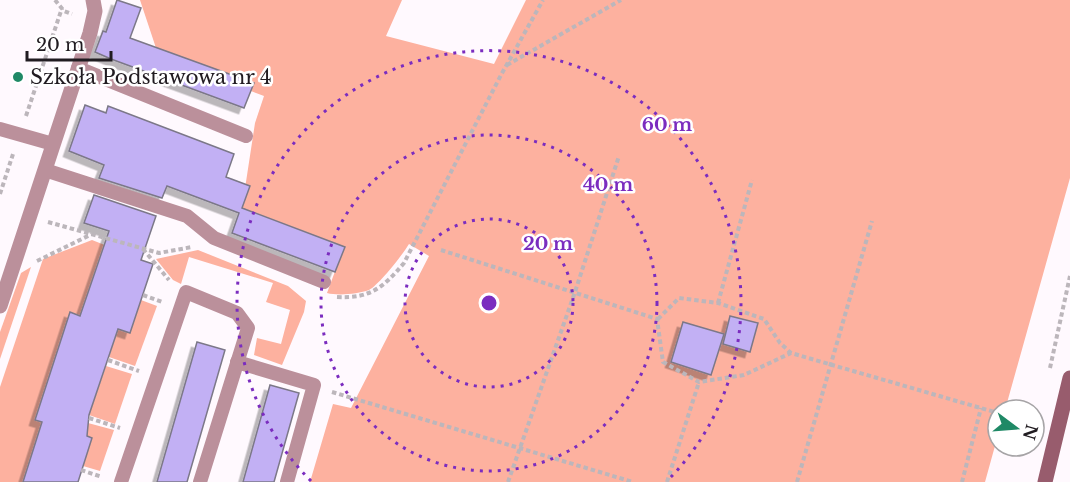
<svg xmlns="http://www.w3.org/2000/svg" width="1070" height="482" viewBox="0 0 1070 482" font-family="'Libre Baskerville',serif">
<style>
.green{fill:#fdb19f}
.building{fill:#c2b0f4;stroke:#7c7888;stroke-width:1.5;filter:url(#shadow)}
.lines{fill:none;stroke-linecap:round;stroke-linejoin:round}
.path{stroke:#bcb6bb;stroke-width:4;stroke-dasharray:4.5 3;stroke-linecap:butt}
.lane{stroke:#bb909b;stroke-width:14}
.street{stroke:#bb909b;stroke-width:15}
.secondary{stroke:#985c6d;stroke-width:15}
.ring{fill:none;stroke:#7b2cbf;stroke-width:3;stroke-dasharray:3 6}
.poi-dot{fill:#1f8966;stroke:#fff;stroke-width:2}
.labels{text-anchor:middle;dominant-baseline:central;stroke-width:5;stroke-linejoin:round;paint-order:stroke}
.poi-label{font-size:20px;fill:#211c21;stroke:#fff;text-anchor:start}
.centre{fill:#7b2cbf;stroke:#fff;stroke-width:3}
.ring-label{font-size:18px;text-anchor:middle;font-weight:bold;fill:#7b2cbf;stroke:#fff;stroke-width:5;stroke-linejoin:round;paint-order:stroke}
</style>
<defs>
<filter id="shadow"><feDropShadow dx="-5.5" dy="5.5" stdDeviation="0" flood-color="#0004"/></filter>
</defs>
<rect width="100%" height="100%" fill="#fff9fe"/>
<g class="green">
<path d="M140,0H402L386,36L494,64L526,0H1070V178L1005,410H998V435L985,482H310L333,404L351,408L429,256L409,244C403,254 379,285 369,290C358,294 338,296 327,293L344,247L242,208L255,123L264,96L251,91L254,83L156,48Z"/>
<path d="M92,240L148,262L103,247L80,316L70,313L35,419L42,422L23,482H0V387L43,259Z"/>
<path d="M198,250L288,286L306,301L304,312L282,365L254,355L257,338L281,344L290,310L266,302L273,283L189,257L181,284L173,280L156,259Z"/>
<path d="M31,267L0,359V332L21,273Z"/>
<path d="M141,300L157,306L135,366L109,357L118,329Z"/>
<path d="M106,366L132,374L115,424L89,415Z"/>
<path d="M88,423L114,430L100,471L83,466V435Z"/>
</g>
<g class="building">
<path d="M117,0L141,8L130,38L254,83L244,108L111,59L95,52L103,31L106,32Z"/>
<path d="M85,105L106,113L108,106L234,154L226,177L250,186L242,208L345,247L335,272L232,233L239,213L167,186L162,198L99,178L104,165L69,151Z"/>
<path d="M94,195L156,216L141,260L153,264L130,333L118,329L89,415L87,436L92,438L78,482H23L42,422L35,420L70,312L80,316L109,231L84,223Z"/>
<path d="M730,316L758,323L750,352L723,344Z"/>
<path d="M683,322L724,334L711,375L671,362Z"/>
<path d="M197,342L225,350L187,482H157Z"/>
<path d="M270,385L299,393L274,482H243Z"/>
</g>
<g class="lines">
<g class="path">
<path d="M55,0L64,11L72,14"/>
<path d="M507,65L621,0"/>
<path d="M26,116L62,8"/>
<path d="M0,194L13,154"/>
<path d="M48,222L159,253L192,247"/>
<path d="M143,249L169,280"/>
<path d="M441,250L657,319L663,362L699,382L744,375L791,353L998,413"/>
<path d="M37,261L92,234"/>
<path d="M143,295L162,302"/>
<path d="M337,297C370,299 384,287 404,263L501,75L543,0"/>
<path d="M718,303L752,180"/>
<path d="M658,319L679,298L718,303L764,319L780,343L791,353"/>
<path d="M108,360L139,371"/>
<path d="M1050,368L1070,276"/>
<path d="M332,392L633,482"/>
<path d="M89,418L120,428"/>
<path d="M81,470L102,477"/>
<path d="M508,482L575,292L619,156"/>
<path d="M667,482L699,382"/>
<path d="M797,482L872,221"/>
<path d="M962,482L981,408"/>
</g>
<g class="lane">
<path d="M78,68L246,136"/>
<path d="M0,129L53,144"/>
<path d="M45,170L187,216L214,238L324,282"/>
<path d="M237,362L314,385L287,482"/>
<path d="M121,482L186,292L237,313L248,328L200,482"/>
</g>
<path class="street" d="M0,306L90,33L95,11L93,0"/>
<path class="secondary" d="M1045,482L1070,378"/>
</g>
<g class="ring">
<circle cx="489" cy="303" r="84"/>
<circle cx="489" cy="303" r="168"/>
<path d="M311 481A252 252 0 1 1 667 481"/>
</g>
<circle class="poi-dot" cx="18" cy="77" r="6"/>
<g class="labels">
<g class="poi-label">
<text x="30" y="77">Szkoła Podstawowa nr 4</text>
</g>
</g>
<circle cx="489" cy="303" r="9" class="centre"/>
<g class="ring-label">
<text x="667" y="131">60 m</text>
<text x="608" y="191">40 m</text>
<text x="548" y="250">20 m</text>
</g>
<g transform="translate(1016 428) rotate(106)"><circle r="28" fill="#ffffff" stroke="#a6a4a6" stroke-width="1.5"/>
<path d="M0-4.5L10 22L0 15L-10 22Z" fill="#1f8966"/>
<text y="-9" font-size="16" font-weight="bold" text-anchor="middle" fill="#211c21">N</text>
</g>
<path d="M27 51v9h84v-9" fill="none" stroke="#211c21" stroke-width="3"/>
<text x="36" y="51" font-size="18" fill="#211c21" stroke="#ffffff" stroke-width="4.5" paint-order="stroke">20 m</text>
</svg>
